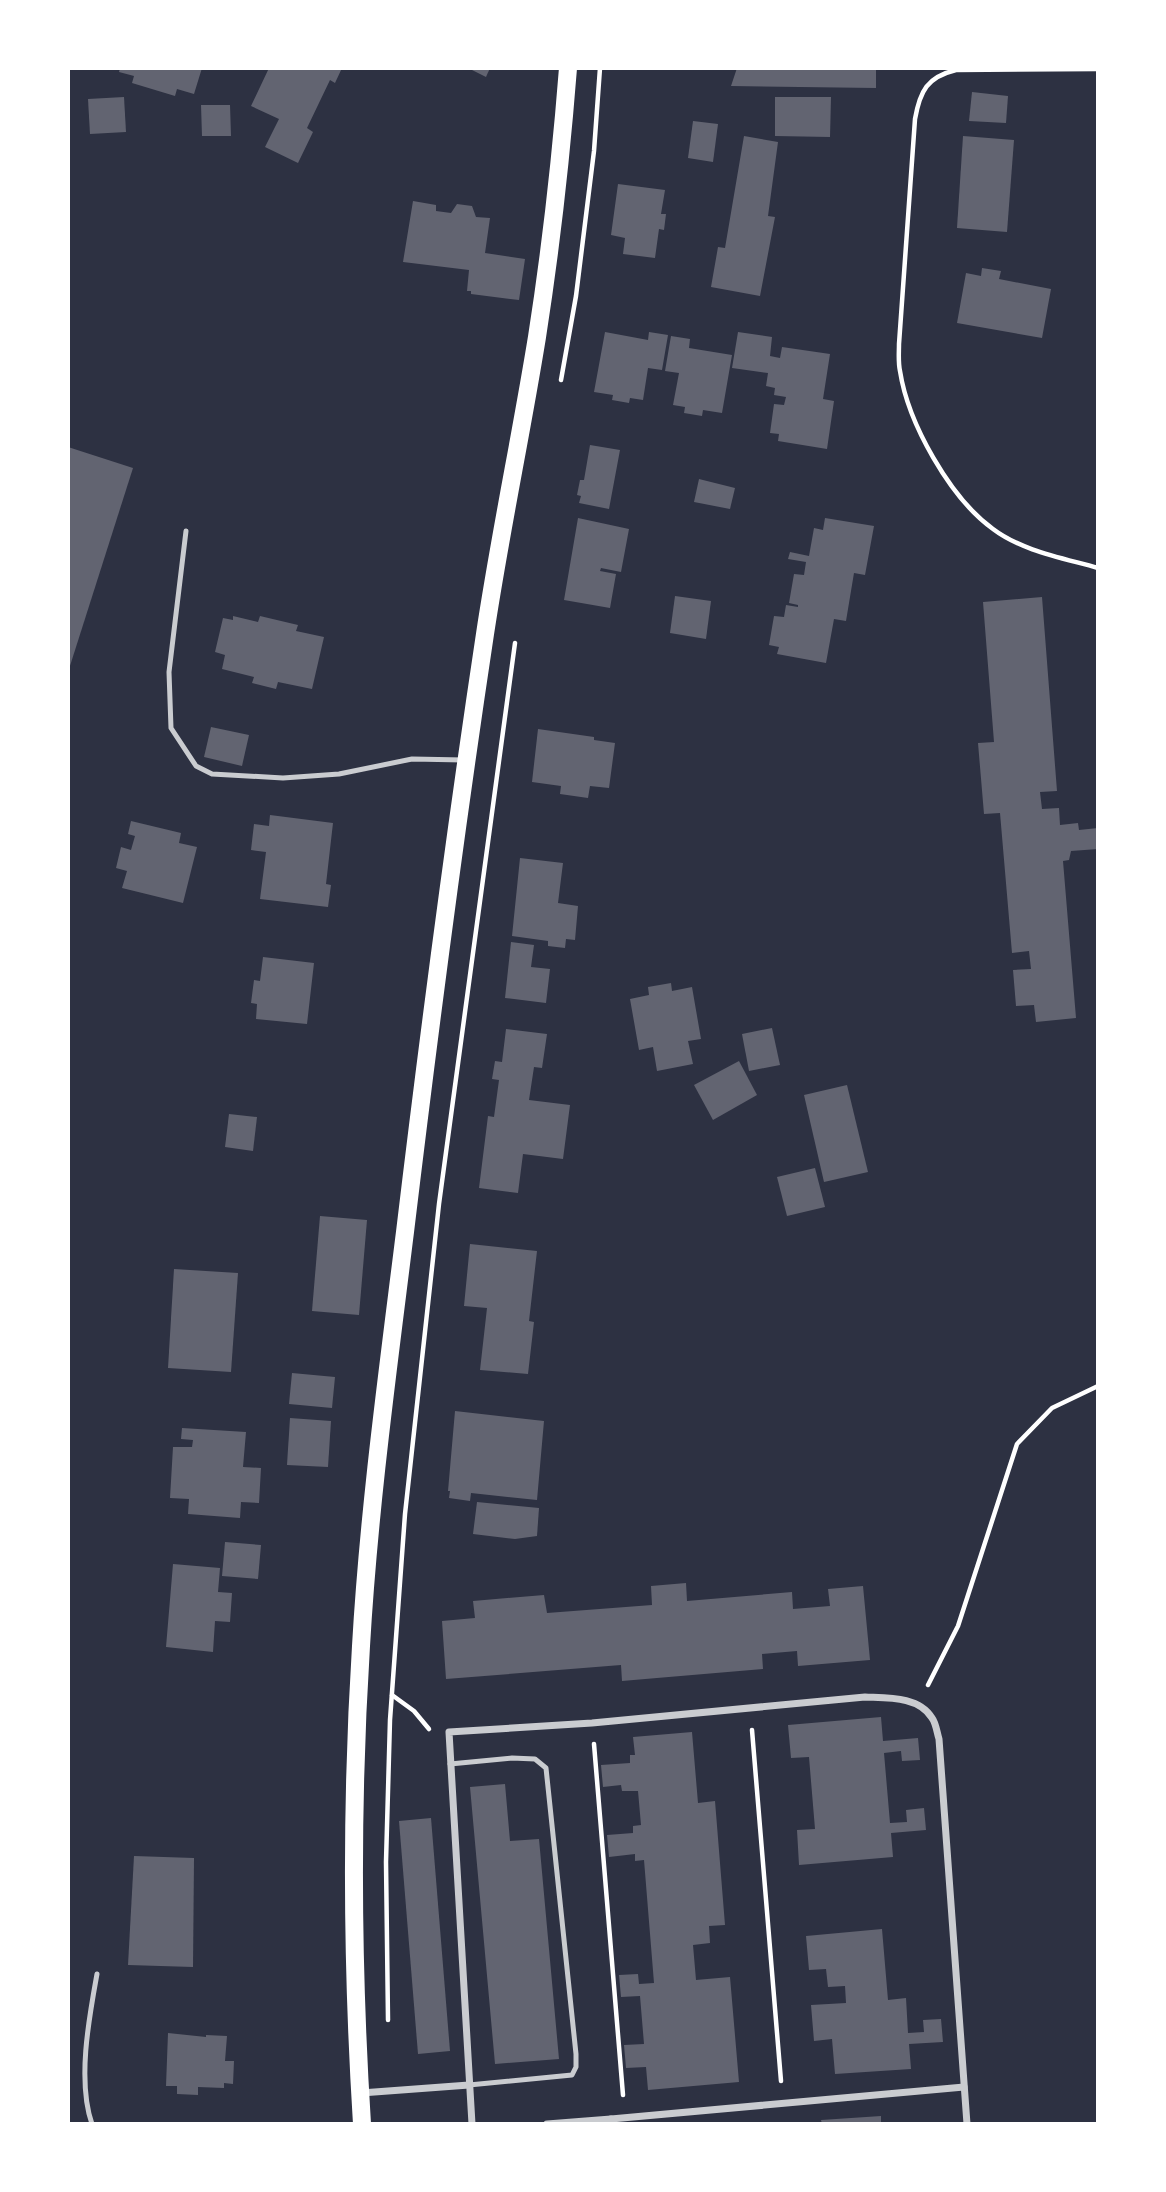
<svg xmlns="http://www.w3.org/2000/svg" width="1166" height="2192" viewBox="0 0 1166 2192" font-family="'Archivo Narrow',sans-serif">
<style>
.building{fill:#626471}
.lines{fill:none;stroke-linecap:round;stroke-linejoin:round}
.path{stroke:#fff;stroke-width:4.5}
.service{stroke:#caccd0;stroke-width:5}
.minor{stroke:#caccd0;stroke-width:7}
.primary{stroke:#fff;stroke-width:18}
</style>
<rect width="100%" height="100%" fill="#2d3142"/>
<g class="building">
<path d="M120,68H202L194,94L177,89L175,96L132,83L134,76L119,72Z"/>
<path d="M269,68H342L335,83L330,80L307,128L313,132L298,163L265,147L279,119L251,106Z"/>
<path d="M468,68H490L486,77Z"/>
<path d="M737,68H876V88L731,86Z"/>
<path d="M972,92L1008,96L1006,123L969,121Z"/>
<path d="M124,97L126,132L90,134L88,99Z"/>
<path d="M775,97H831L830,137L775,136Z"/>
<path d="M201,105H230L231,136H202Z"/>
<path d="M693,121L718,124L713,162L688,158Z"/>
<path d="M744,136L778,142L768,216L775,217L760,296L711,287L718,247L725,248Z"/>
<path d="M963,136L1014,140L1007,232L957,228Z"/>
<path d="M618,184L665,190L661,214H666L664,230L659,229L655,258L623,254L625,238L611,235Z"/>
<path d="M413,201L436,205V211L451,213L457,204L472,206L476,217L490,218L485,253L525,259L519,300L471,294V291H467L469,270L403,262Z"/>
<path d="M982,268L1001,271L999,279L1051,289L1042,338L957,323L966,273L981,276Z"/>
<path d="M605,332L648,340L649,332L668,335L662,370L648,368L643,400L630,398L629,403L612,400L613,395L594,392Z"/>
<path d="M738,332L772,337L770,356L780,358L782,347L830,354L823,399L834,401L827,449L778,441L779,434L770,433L774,404L784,405L786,397L774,395L775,388L766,386L768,373L732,368Z"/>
<path d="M671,336L690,339L689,348L732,355L722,413L703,410L702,416L684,413L685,407L673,405L679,373L665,371Z"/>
<path d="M590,445L620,450L609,509L579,503L581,496L577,495L580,480H584Z"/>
<path d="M68,447L133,468L69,669H68Z"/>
<path d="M699,479L735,488L730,509L694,502Z"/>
<path d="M578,518L629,529L621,572L601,568L600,571L616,574L610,608L564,600Z"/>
<path d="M825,518L874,526L865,575L854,573L846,621L834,619L826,663L777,654L779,647L769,645L774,616L784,617L786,605L798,607V605L789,603L794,574L804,575L806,562L788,559L790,552L809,556L814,528L823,530Z"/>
<path d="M675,596L711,601L706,639L670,633Z"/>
<path d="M1042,597L1057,791L1040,792L1042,809L1059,808L1060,825L1078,823L1079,830L1098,828V849L1071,851L1069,860L1063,861L1076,1018L1036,1022L1034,1005L1016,1006L1013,970L1031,969L1029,951L1012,953L1000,813L984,814L978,743L994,742L983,602Z"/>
<path d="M233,616L258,622L260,616L298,625L296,631L324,637L312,689L278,682L276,689L252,683L254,677L222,669L225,655L215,652L223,618L233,620Z"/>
<path d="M211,727L249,735L242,766L204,757Z"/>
<path d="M538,729L594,737V740L615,743L609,788L590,786L588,798L560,794L561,786L532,782Z"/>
<path d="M270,815L333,823L326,884L331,885L328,907L260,899L266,852L251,850L254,824L269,826Z"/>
<path d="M131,821L181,833L179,843L197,847L183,903L122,888L127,871L116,868L121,847L131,850L135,836L128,834Z"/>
<path d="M520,858L563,863L558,903L578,906L575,940L566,939L565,948L548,946V941L512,936Z"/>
<path d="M511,942L534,945L531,967L550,969L546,1003L505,998Z"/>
<path d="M263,957L314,963L307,1024L256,1019L257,1004L251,1003L254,980L260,981Z"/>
<path d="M671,983L672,991L692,987L701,1039L688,1041L693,1064L657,1071L653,1047L639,1050L630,999L649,995L648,987Z"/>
<path d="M772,1028L780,1065L749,1071L742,1034Z"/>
<path d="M506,1029L547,1034L542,1068L534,1067L529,1100L570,1105L563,1159L523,1154L518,1193L479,1188L488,1116L494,1117L499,1080L492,1079L495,1061L502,1062Z"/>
<path d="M739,1061L757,1095L713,1120L694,1085Z"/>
<path d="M847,1085L868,1172L824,1182L804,1095Z"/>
<path d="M229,1114L257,1117L253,1151L225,1147Z"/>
<path d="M815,1168L825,1207L787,1216L777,1177Z"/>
<path d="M320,1216L367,1220L359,1315L312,1311Z"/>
<path d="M470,1244L537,1251L529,1321L534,1322L528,1374L480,1370L487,1308L464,1306Z"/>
<path d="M174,1269L238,1273L231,1372L168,1368Z"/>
<path d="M292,1373L335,1377L332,1408L289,1404Z"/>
<path d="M455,1411L544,1421L537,1500L471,1493L470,1501L449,1498L450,1491H448Z"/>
<path d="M290,1418L331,1421L328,1467L287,1465Z"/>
<path d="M182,1428L246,1432L243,1467L261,1468L259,1503L241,1502L240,1518L188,1514L189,1499L170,1498L173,1447H192L193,1440L181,1439Z"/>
<path d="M477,1502L539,1508L537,1536L515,1539L473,1534Z"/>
<path d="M225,1542L261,1545L258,1579L222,1576Z"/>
<path d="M173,1564L220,1568L218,1592L232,1593L230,1622L215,1621L213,1652L166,1647Z"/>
<path d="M686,1583L687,1601L792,1592L793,1609L830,1606L828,1589L863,1586L870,1660L798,1666L797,1651L762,1654L763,1669L657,1678L622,1681L621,1665L446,1679L442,1621L475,1618L473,1601L544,1595L547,1613L652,1605L651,1586Z"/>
<path d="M881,1717L883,1741L918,1738L920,1760L902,1761L901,1751L884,1753L890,1823L907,1822L906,1810L924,1808L926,1830L891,1833L893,1857L799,1865L797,1830L815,1829L809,1757L791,1758L788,1725Z"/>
<path d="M692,1732L698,1803L715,1801L725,1925L709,1926L710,1943L693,1945L696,1980L730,1977L739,2082L648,2090L646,2067L626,2068L624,2045L644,2044L640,1996L621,1997L619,1975L638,1974L639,1984L654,1983L644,1860L635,1861V1854L609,1857L607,1835L633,1833V1826L641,1825L638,1791H622L621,1785L603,1787L601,1765L630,1763V1755H635L633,1737Z"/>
<path d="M505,1784L510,1841L539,1839L559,2059L495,2064L470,1787Z"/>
<path d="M431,1818L450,2051L418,2054L399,1821Z"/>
<path d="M134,1856L194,1858L193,1967L128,1965Z"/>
<path d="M882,1929L888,2000L906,1998L908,2033L924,2032L923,2020L941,2019L943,2042L909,2044L911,2069L835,2074L832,2039L814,2041L811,2005L846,2003L845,1986L828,1987L826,1969L809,1970L806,1936Z"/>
<path d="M168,2033L206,2037V2035L227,2036L225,2061H234L233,2084L224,2083V2088L198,2087V2095L177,2094V2086H166Z"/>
<path d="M881,2116V2124H822L821,2120Z"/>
</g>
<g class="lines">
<g class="path">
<path d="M1098,69L956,70C927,77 920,91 915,119L899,344C899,353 898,362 900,371C908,423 950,498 993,529C1022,551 1063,558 1098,568"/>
<path d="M561,380L576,296L594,151L600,68"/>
<path d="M928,1685L958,1626L1017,1444L1052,1408L1098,1386"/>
<path d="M392,1695L414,1711L429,1729"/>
<path d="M752,1730L781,2081"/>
<path d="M594,1744L623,2095"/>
<path d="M388,2020L386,1862L390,1720L405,1514L439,1204L515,643"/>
</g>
<g class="service">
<path d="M186,531L169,672L171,728L196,766L212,774L283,778L339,774L412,759L464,760"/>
<path d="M450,1764L512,1758L535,1759L546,1768L576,2054V2067L572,2075L469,2085"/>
<path d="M92,2124C77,2081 89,2018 97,1974"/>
</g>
<g class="minor">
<path d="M361,2093L469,2085"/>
<path d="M472,2124L449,1732L592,1723L865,1697C887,1698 919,1696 932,1718C936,1723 937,1733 939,1739L967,2124"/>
<path d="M547,2124L611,2119"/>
<path d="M611,2124V2119L964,2087"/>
</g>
<path class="primary" d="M362,2124C352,1965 351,1804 361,1646C369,1507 388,1369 405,1232C429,1032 455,833 485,634C500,534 521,436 537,337C551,247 561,158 568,68"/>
</g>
<rect width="1166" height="2192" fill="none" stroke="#ffffff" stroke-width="140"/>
</svg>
